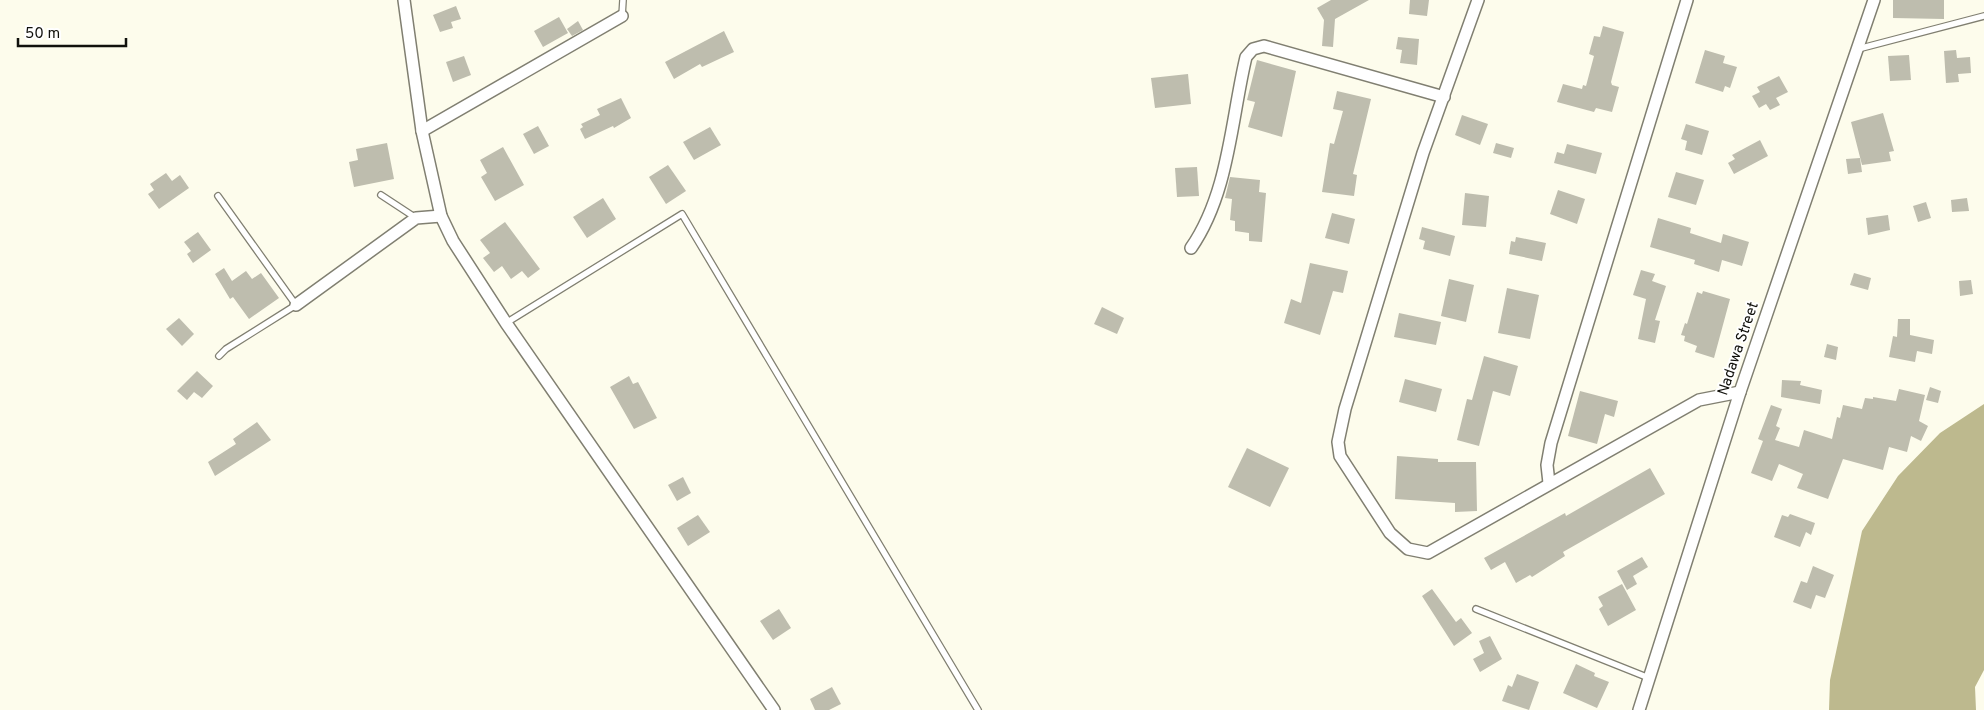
<svg xmlns="http://www.w3.org/2000/svg" width="1984" height="710" viewBox="0 0 1984 710" font-family="Overpass,sans-serif">
<style>
.water{fill:#bdb98e}
.building{fill:#bebdae}
.lines{fill:none;stroke-linecap:round;stroke-linejoin:round}
.lane-casing{stroke:#807f71;stroke-width:8}
.street-casing{stroke:#807f71;stroke-width:14}
.lane{stroke:#fff;stroke-width:5.5}
.street{stroke:#fff;stroke-width:11}
.labels{text-anchor:middle;dominant-baseline:central;stroke-width:4;stroke-linejoin:round;paint-order:stroke}
.street-label{font-size:15px;fill:#11110c;stroke:#fff}
</style>
<rect width="100%" height="100%" fill="#fdfcec"/>
<path class="water" d="M1984,404V670L1975,687L1976,710H1829L1830,680L1862,531L1898,476L1940,433Z"/>
<g class="building">
<path d="M1331,0H1369L1335,19L1333,47L1322,46L1324,20L1317,8Z"/>
<path d="M1410,0H1429L1427,16L1409,14Z"/>
<path d="M1893,0H1944V19L1893,18Z"/>
<path d="M456,6L461,19L451,22L453,28L440,32L433,15Z"/>
<path d="M559,17L568,33L543,47L534,31Z"/>
<path d="M578,21L583,30L572,36L567,29Z"/>
<path d="M1603,26L1624,32L1611,82L1612,85L1619,87L1612,112L1596,108L1594,112L1557,102L1563,84L1582,89L1583,85L1586,86L1594,56L1589,54L1594,36L1600,37Z"/>
<path d="M724,31L734,52L702,67L700,64L674,79L665,62Z"/>
<path d="M1398,37L1419,39L1417,65L1400,63L1402,50L1396,49Z"/>
<path d="M1705,50L1725,56L1723,63L1737,67L1730,88L1725,86L1723,92L1695,83Z"/>
<path d="M1956,50L1957,58L1970,57L1971,73L1958,74L1959,82L1946,83L1944,51Z"/>
<path d="M1909,55L1911,80L1890,81L1888,56Z"/>
<path d="M464,56L471,75L453,82L446,62Z"/>
<path d="M1257,60L1296,71L1282,137L1248,127L1255,102L1247,100Z"/>
<path d="M1188,74L1191,104L1155,108L1151,78Z"/>
<path d="M1779,76L1788,92L1776,98L1780,105L1770,110L1766,104L1759,108L1752,96L1760,92L1757,87Z"/>
<path d="M1337,91L1371,99L1353,174L1357,175L1354,196L1322,192L1330,143L1334,144L1343,111L1333,109Z"/>
<path d="M621,98L631,118L614,128L613,126L585,139L580,129L583,127L581,124L600,115L597,109Z"/>
<path d="M1883,113L1894,151L1889,152L1891,161L1862,165L1851,122Z"/>
<path d="M1462,115L1488,124L1480,145L1455,135Z"/>
<path d="M1686,124L1709,131L1702,155L1685,150L1687,141L1681,139Z"/>
<path d="M538,126L549,146L534,154L523,134Z"/>
<path d="M710,127L721,145L694,160L683,142Z"/>
<path d="M1760,140L1768,156L1734,174L1728,163L1735,159L1732,155Z"/>
<path d="M387,143L394,179L354,187L349,162L358,160L356,149Z"/>
<path d="M1496,143L1514,148L1511,158L1493,153Z"/>
<path d="M1567,144L1602,153L1596,174L1554,163L1557,152L1564,154Z"/>
<path d="M503,147L524,185L495,201L481,177L487,173L480,160Z"/>
<path d="M1860,158L1862,172L1848,174L1846,159Z"/>
<path d="M668,165L686,191L666,204L649,177Z"/>
<path d="M1197,167L1199,196L1177,197L1175,168Z"/>
<path d="M1676,172L1704,180L1696,205L1668,197Z"/>
<path d="M166,173L172,181L180,175L189,188L159,209L148,194L154,190L150,184Z"/>
<path d="M1230,177L1260,180L1259,192L1266,193L1262,242L1249,241V233L1235,231V221L1230,220L1232,199L1225,198Z"/>
<path d="M1558,190L1585,199L1577,224L1550,214Z"/>
<path d="M1465,193L1489,196L1486,227L1462,225Z"/>
<path d="M603,198L616,219L587,238L573,217Z"/>
<path d="M1967,198L1969,211L1952,212L1951,200Z"/>
<path d="M1926,202L1931,218L1918,222L1913,206Z"/>
<path d="M1332,213L1355,219L1349,244L1325,238Z"/>
<path d="M1888,215L1890,230L1868,235L1866,218Z"/>
<path d="M1658,218L1691,228L1690,233L1721,243L1723,234L1749,242L1742,266L1722,260L1719,272L1694,264L1695,260L1650,247Z"/>
<path d="M505,222L540,269L528,278L522,271L511,279L502,266L494,272L483,258L490,253L480,240Z"/>
<path d="M1422,227L1455,236L1450,256L1423,249L1425,241L1419,239Z"/>
<path d="M198,232L211,250L193,263L187,254L191,251L184,242Z"/>
<path d="M1516,237L1546,243L1542,261L1509,254L1511,241L1515,242Z"/>
<path d="M1310,263L1348,271L1343,293L1333,291L1320,335L1284,323L1291,299L1301,303Z"/>
<path d="M224,268L232,281L246,271L252,279L261,273L279,298L249,319L233,297L230,299L215,274Z"/>
<path d="M1641,270L1655,274L1652,281L1666,286L1655,320L1660,321L1655,343L1638,339L1646,299L1633,295Z"/>
<path d="M1854,273L1871,278L1868,290L1850,285Z"/>
<path d="M1449,279L1474,285L1466,322L1441,316Z"/>
<path d="M1971,280L1973,294L1960,296L1959,281Z"/>
<path d="M1507,288L1539,295L1530,339L1498,333Z"/>
<path d="M1703,291L1730,299L1714,358L1695,352L1697,346L1684,341L1685,336L1681,335L1685,323L1687,324L1697,292L1702,294Z"/>
<path d="M1102,307L1124,318L1117,334L1094,324Z"/>
<path d="M1399,313L1441,322L1436,345L1394,337Z"/>
<path d="M179,318L194,334L182,346L166,329Z"/>
<path d="M1898,319H1910V335L1934,340L1932,354L1917,351L1915,362L1889,357L1893,336L1897,337Z"/>
<path d="M1827,344L1838,347L1836,360L1824,357Z"/>
<path d="M1484,356L1518,366L1510,396L1493,391L1479,446L1457,440L1467,399L1472,400Z"/>
<path d="M197,371L213,386L202,398L194,392L187,400L177,391Z"/>
<path d="M629,376L633,384L638,382L657,418L634,429L610,387Z"/>
<path d="M1405,379L1442,389L1436,412L1399,402Z"/>
<path d="M1782,380L1801,381L1800,385L1822,390L1820,404L1781,397Z"/>
<path d="M1930,387L1941,391L1938,403L1926,400Z"/>
<path d="M1899,389L1925,395L1919,421L1928,426L1921,441L1911,436L1907,452L1889,447L1883,470L1843,459L1828,499L1797,488L1803,474L1779,464L1772,481L1751,473L1763,441L1758,439L1771,405L1782,409L1776,426L1780,428L1775,440L1799,447L1804,430L1832,439L1837,417L1840,418L1843,405L1862,409L1865,398L1873,399V397L1896,401Z"/>
<path d="M1580,391L1618,401L1614,417L1605,414L1597,444L1568,436Z"/>
<path d="M257,422L271,440L215,476L208,462L236,444L233,439Z"/>
<path d="M1247,448L1289,468L1270,507L1228,487Z"/>
<path d="M1397,456L1438,459V462H1476L1477,511L1455,512V503L1395,499Z"/>
<path d="M1650,468L1665,494L1563,552L1565,556L1532,577L1530,575L1516,583L1505,562L1491,570L1484,558L1565,513L1566,516Z"/>
<path d="M683,477L691,493L677,501L668,485Z"/>
<path d="M1790,514L1815,523L1811,535L1806,532L1800,547L1774,537L1782,515L1788,517Z"/>
<path d="M698,515L710,532L688,546L677,528Z"/>
<path d="M1642,557L1648,567L1633,576L1637,584L1627,590L1617,571Z"/>
<path d="M1813,566L1834,575L1825,598L1816,595L1811,609L1793,602L1801,581L1807,583Z"/>
<path d="M1622,584L1636,610L1608,626L1599,609L1603,606L1598,597Z"/>
<path d="M1432,589L1456,622L1461,618L1472,633L1454,646L1422,596Z"/>
<path d="M779,609L791,628L773,640L760,621Z"/>
<path d="M1490,636L1502,659L1480,672L1473,659L1484,653L1479,641Z"/>
<path d="M1576,664L1595,673L1594,676L1609,682L1597,708L1563,693Z"/>
<path d="M1517,674L1539,682L1529,710L1502,701L1508,685L1512,687Z"/>
<path d="M832,687L841,704L829,710H815L810,699Z"/>
</g>
<g class="lines">
<defs>
<g id="lane">
<path d="M622,16L623,0"/>
<path d="M1858,49L1984,16"/>
<path d="M381,195L416,218"/>
<path d="M218,196L296,305L226,349L219,356"/>
<path d="M506,323L682,214L978,710"/>
<path d="M1476,609L1649,678"/>
</g>
<g id="street">
<path d="M404,0L422,131L441,216L453,241L506,323L774,710"/>
<path d="M1478,0L1423,153L1345,409L1338,442L1340,456L1390,533L1408,549L1428,553L1699,400L1740,392"/>
<path d="M422,131L622,16"/>
<path d="M1191,248C1229,193 1231,120 1246,57L1253,49L1264,46L1444,97"/>
<path d="M296,305L416,218L441,216"/>
<path d="M1549,483L1547,465L1551,443L1687,0"/>
<path d="M1639,710L1740,392L1874,0"/>
</g>
</defs>
<use href="#lane" class="lane-casing"/>
<use href="#street" class="street-casing"/>
<use href="#lane" class="lane"/>
<use href="#street" class="street"/>
</g>
<g class="labels">
<g class="street-label">
<text transform="translate(1739 349) rotate(-71)">Nadawa Street</text>
</g>
</g>
<path d="M18 38v8h108v-8" fill="none" stroke="#11110c" stroke-width="2.5"/>
<text x="25" y="38" font-size="15" fill="#11110c" stroke="#ffffff" stroke-width="4" paint-order="stroke">50 m</text>
</svg>
